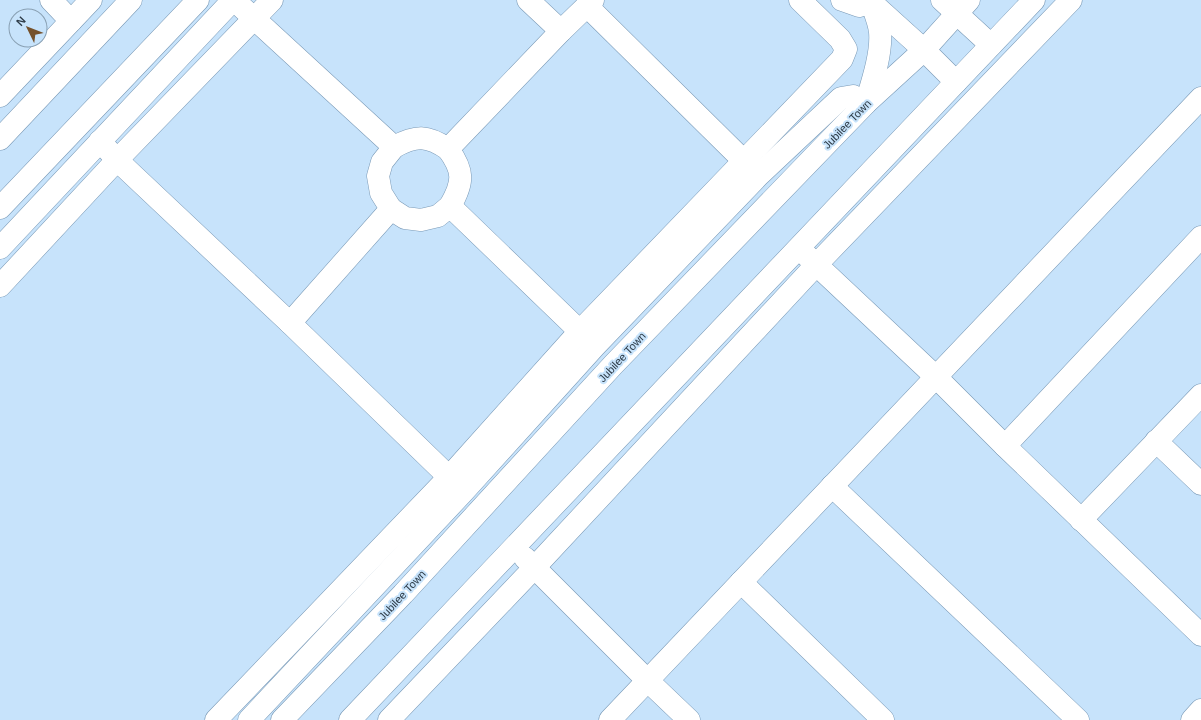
<svg xmlns="http://www.w3.org/2000/svg" width="1201" height="720" viewBox="0 0 1201 720" font-family="Helvetica,sans-serif">
<style>
.lines{fill:none;stroke-linecap:round;stroke-linejoin:round}
.minor-casing{stroke:#7999b6;stroke-width:23}
.major-casing{stroke:#7999b6;stroke-width:23}
.minor{stroke:#fff;stroke-width:22}
.major{stroke:#fff;stroke-width:22}
.labels{text-anchor:middle;dominant-baseline:central;stroke-width:4;stroke-linejoin:round;paint-order:stroke}
.street-label{font-size:11px;fill:#2d3b47;stroke:#c7e3fb}
</style>
<rect width="100%" height="100%" fill="#c7e3fb"/>
<g class="lines">
<defs>
<g id="minor">
<path d="M51,0L71,21"/>
<path d="M234,0L394,147L382,162L378,176L381,193L391,209L290,323"/>
<path d="M528,0L561,31"/>
<path d="M942,0L991,45"/>
<path d="M871,2L924,50L956,82"/>
<path d="M587,6L754,171"/>
<path d="M0,96L91,0"/>
<path d="M100,141L117,160L290,323L449,477"/>
<path d="M394,147C416,135 427,135 448,149L561,31L593,0"/>
<path d="M448,149C464,171 464,182 450,206"/>
<path d="M391,209L405,218L421,220L438,216L450,206L590,341"/>
<path d="M0,248L233,0"/>
<path d="M805,254L936,377L1005,446L1201,635"/>
<path d="M0,286L117,160L272,0"/>
<path d="M1156,441L1201,484"/>
<path d="M1005,446L1201,237"/>
<path d="M832,486L1078,720"/>
<path d="M1081,520L1201,395"/>
<path d="M525,558L647,680L689,720"/>
<path d="M741,582L883,720"/>
<path d="M216,720L449,477L580,331L842,59L846,49L840,39L800,0"/>
<path d="M249,720L464,491L595,346L759,175L841,98L853,96L866,103C872,83 882,53 880,32C879,22 874,11 871,2L859,6L842,0"/>
<path d="M282,720L403,594L613,365L866,103L924,50L969,0"/>
<path d="M350,720L1034,0"/>
<path d="M389,720L534,568L816,265L1071,0"/>
<path d="M610,720L1201,98"/>
<path d="M1192,720L1201,710"/>
</g>
<g id="major">
<path d="M0,139L131,0"/>
<path d="M0,208L198,0"/>
</g>
</defs>
<use href="#minor" class="minor-casing"/>
<use href="#major" class="major-casing"/>
<use href="#minor" class="minor"/>
<use href="#major" class="major"/>
</g>
<g class="labels">
<g class="street-label">
<text transform="translate(847 124) rotate(-46)">Jubilee Town</text>
<text transform="translate(622 357) rotate(-47)">Jubilee Town</text>
<text transform="translate(402 595) rotate(-47)">Jubilee Town</text>
</g>
</g>
<g transform="translate(28 28) rotate(313)"><circle r="19" fill="#c7e3fb" stroke="#89a0b3"/>
<path d="M0-3L7 15L0 10L-7 15Z" fill="#75512b"/>
<text y="-6" font-size="11" font-weight="bold" text-anchor="middle" fill="#2d3b47">N</text>
</g>
</svg>
